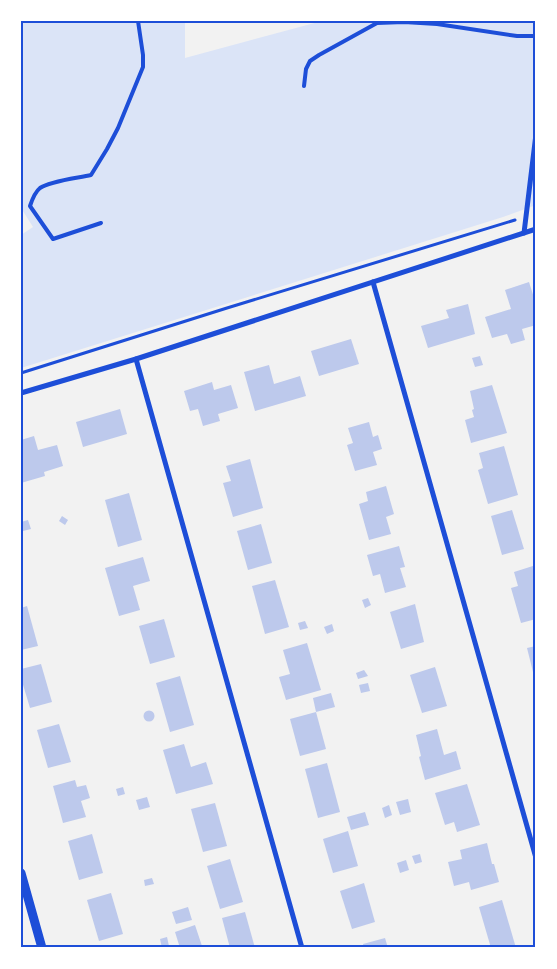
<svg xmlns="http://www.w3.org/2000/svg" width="557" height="969" viewBox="0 0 557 969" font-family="'Fira Sans Condensed',sans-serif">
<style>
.green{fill:#dbe4f7}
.building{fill:#bdc9ec}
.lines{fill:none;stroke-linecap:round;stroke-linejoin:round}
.path{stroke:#1d4ed8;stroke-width:3}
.service{stroke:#1d4ed8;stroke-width:4}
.minor{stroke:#1d4ed8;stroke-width:5}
.tertiary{stroke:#1d4ed8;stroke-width:9}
.neatline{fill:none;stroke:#1d4ed8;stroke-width:2}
</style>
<rect width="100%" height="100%" fill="#f2f2f2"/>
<path class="green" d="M21,21H185V58L322,21H536V205L503,217L21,368V235L33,227L21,208Z"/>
<g class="building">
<path d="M529,282L536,304V325L522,329L525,340L511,344L507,334L492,338L485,317L511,309L505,290Z"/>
<path d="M468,304L475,334L428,348L421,326L449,318L446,310Z"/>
<path d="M351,339L359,364L319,376L311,351Z"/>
<path d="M480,356L483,365L475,367L472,358Z"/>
<path d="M269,365L274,384L300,376L306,396L255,411L244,372Z"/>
<path d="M212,382L214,390L231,385L238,408L218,414L220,421L203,426L198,409L190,411L184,391Z"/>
<path d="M492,385L507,433L471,443L465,420L474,417L472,410L474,409L470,391Z"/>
<path d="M120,409L127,434L83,447L76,422Z"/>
<path d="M369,422L373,437L378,435L382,449L373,452L377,465L355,471L347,445L353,443L348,428Z"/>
<path d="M34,436L38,450L57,445L63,466L44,472L45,476L21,483V440Z"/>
<path d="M504,446L518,495L488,504L478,470L483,468L479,453Z"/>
<path d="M250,459L263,508L233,517L223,483L231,481L226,466Z"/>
<path d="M386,486L394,514L386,517L391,534L369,540L359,504L368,501L366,492Z"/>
<path d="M129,493L142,540L118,547L105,500Z"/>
<path d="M512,510L524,549L502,555L491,516Z"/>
<path d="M62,516L68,520L65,525L59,521Z"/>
<path d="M28,520L31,529L23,531L21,522Z"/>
<path d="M261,524L272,563L248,570L237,531Z"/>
<path d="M399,546L405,567L400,568L406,587L385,593L380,574L373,576L367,555Z"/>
<path d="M143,557L150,581L133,586L140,610L119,616L105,568Z"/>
<path d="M536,565V619L521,623L511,588L518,586L514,572Z"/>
<path d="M275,580L289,627L265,634L252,586Z"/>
<path d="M368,598L371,605L365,608L362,600Z"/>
<path d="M415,604L424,642L401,649L390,612Z"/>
<path d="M27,606L38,646L21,650V608Z"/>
<path d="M164,619L175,657L150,664L139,626Z"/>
<path d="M305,621L308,628L300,630L298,623Z"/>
<path d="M332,624L334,631L327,634L324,627Z"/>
<path d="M307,643L321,690L286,700L279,677L290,674L283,650Z"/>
<path d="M536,646V680H535L527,648Z"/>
<path d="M41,664L52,702L30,708L21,678V669Z"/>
<path d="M435,667L447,706L422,713L410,675Z"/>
<path d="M364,670L368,676L358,679L356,673Z"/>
<path d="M180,676L194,725L170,732L156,683Z"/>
<path d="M368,683L370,691L361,693L359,685Z"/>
<path d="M331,693L335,707L316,712L313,698Z"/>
<circle cx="149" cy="716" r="5.5"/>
<path d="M316,712L326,749L300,756L290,719Z"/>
<path d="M59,724L71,762L48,768L37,730Z"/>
<path d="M437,729L444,755L456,751L461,769L425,780L419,757L421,756L416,735Z"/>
<path d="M184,744L191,767L206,762L213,784L176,794L163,750Z"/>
<path d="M327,763L340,812L318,818L305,769Z"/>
<path d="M75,780L77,787L86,785L90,798L81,801L86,817L63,823L53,786Z"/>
<path d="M467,784L480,825L457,832L454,822L445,825L435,793Z"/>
<path d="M123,787L125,794L118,796L116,789Z"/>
<path d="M147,797L150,807L139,810L136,800Z"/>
<path d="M408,799L411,812L400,815L396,802Z"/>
<path d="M215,803L227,846L203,852L191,809Z"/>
<path d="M389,805L392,815L385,818L382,808Z"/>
<path d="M365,812L369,825L351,830L347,817Z"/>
<path d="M348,831L358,866L333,873L323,839Z"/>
<path d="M92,834L103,873L79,880L68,841Z"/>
<path d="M487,843L492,864H494L499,882L471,890L469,882L454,886L448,862L462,859L460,850Z"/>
<path d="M420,854L422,862L415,864L412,856Z"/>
<path d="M230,859L243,902L220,909L207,866Z"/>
<path d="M406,860L409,870L400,873L397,863Z"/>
<path d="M152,878L154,884L145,886L144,880Z"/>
<path d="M364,883L375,922L352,929L340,891Z"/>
<path d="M111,893L123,934L99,941L87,900Z"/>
<path d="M502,900L516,948H491L479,907Z"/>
<path d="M188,907L192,920L176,924L172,912Z"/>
<path d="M245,912L255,948H230L222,918Z"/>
<path d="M195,925L202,946L197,948H180L175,932Z"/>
<path d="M167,937L169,946L162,948L160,939Z"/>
<path d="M385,938L388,948H364L363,944Z"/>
</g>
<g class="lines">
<path class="path" d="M21,373L227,308L515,220"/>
<g class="service">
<path d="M304,86L306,69L310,61L319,55L377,23L404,22L437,24L517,36H536"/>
<path d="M101,223L53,239L30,206C32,200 35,192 40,188C50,181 78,178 91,175L107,149L118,128L143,67V55L138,21"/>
</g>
<g class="minor">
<path d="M524,233L536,134"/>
<path d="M373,282L536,858"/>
<path d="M136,359L302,948"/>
<path d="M21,393L136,359L536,229"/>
</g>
<path class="tertiary" d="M21,873L42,948"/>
</g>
<rect width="557" height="969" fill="none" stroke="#ffffff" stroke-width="45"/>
<rect x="22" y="22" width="512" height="924" class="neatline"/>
</svg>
